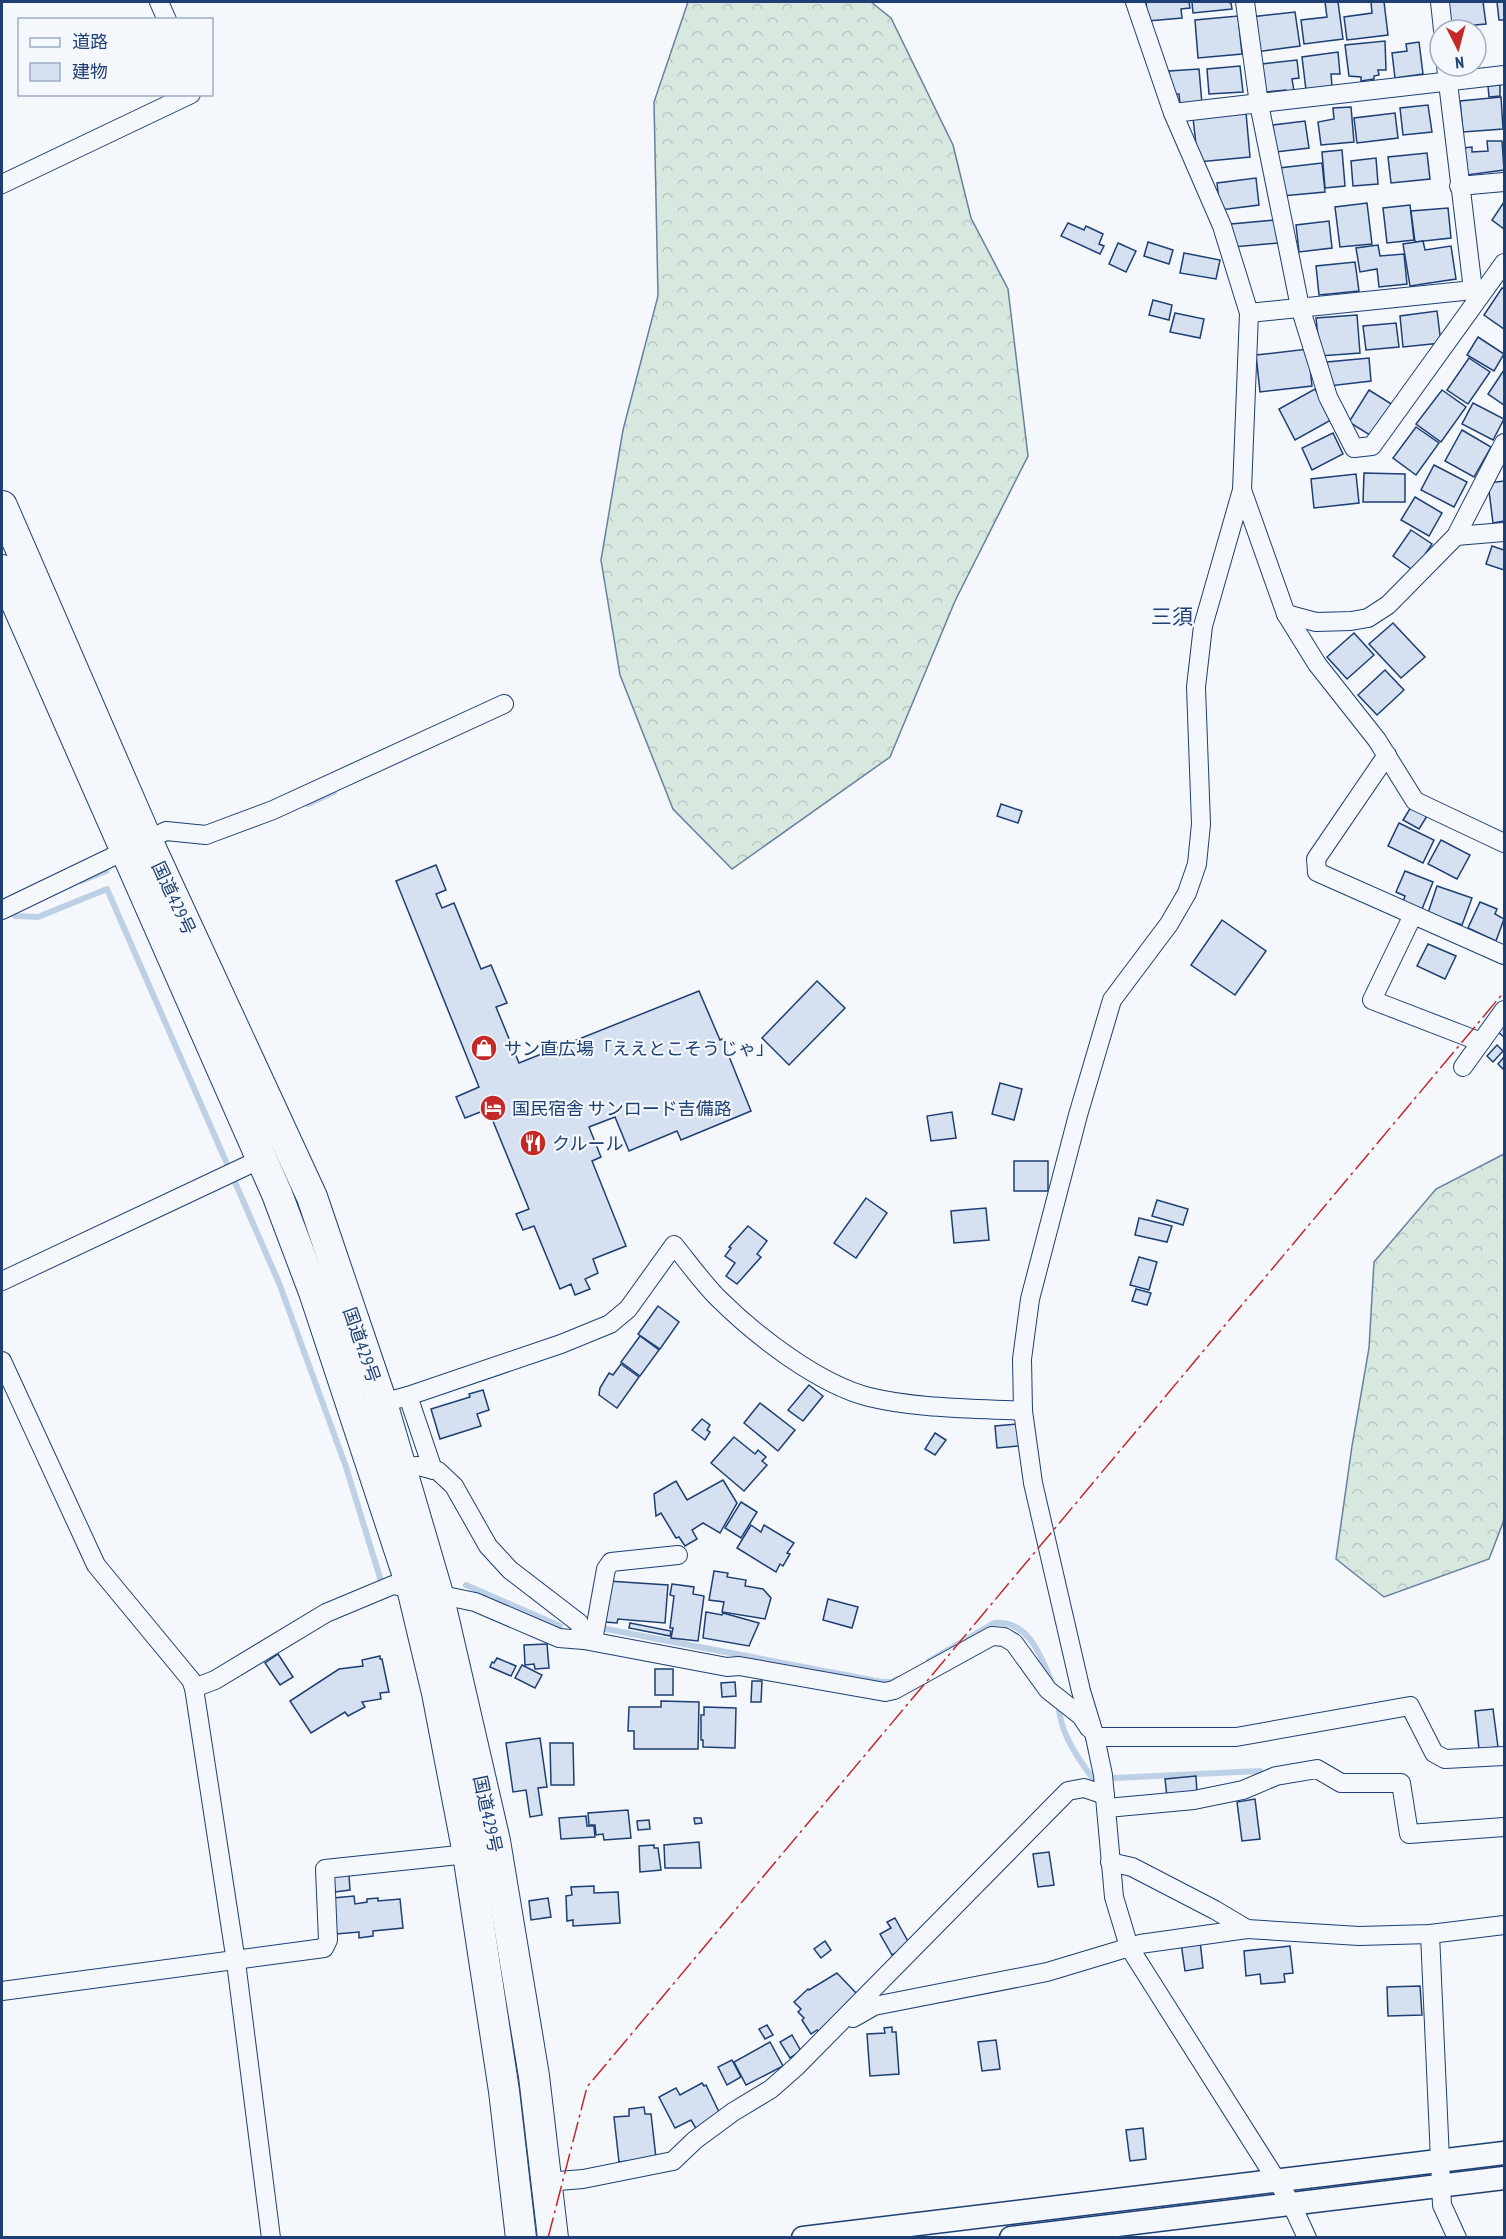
<svg xmlns="http://www.w3.org/2000/svg" width="1506" height="2239" viewBox="0 0 1506 2239" font-family="'PT Sans Narrow','Noto Sans JP',sans-serif">
<style>
.forest{fill:url(#forest-crowns);stroke:#687fa3;stroke-width:1.5}
.lines{fill:none;stroke-linecap:round;stroke-linejoin:round}
.stream{stroke:#bed0e5;stroke-width:6}
.building{fill:#d5e0f0;stroke:#1d3f73;stroke-width:1.5}
.minor-casing{stroke:#1d3f73;stroke-width:20}
.tertiary-casing{stroke:#1d3f73;stroke-width:25}
.trunk-casing{stroke:#1d3f73;stroke-width:32}
.minor{stroke:#f4f7fb;stroke-width:18}
.tertiary{stroke:#f4f7fb;stroke-width:22}
.trunk{stroke:#f4f7fb;stroke-width:30}
.power{stroke:#c62828;stroke-width:1.5;stroke-dasharray:21 4.5 3 4.5;stroke-linecap:butt}
.labels{text-anchor:middle;dominant-baseline:central;stroke-width:4.5;stroke-linejoin:round;paint-order:stroke}
.street-label{font-size:18px;fill:#1d3f73;stroke:#f4f7fb}
.poi-label{font-size:18px;fill:#1d3f73;stroke:#f4f7fb;text-anchor:start}
.quarter-label{font-size:21px;fill:#1d3f73;stroke:#f4f7fb}
</style>
<defs>
<pattern id="forest-crowns" width="20" height="18" patternUnits="userSpaceOnUse" patternTransform="scale(1.5)"><rect width="20" height="18" fill="#d7e8df"/><path d="M2 6a3 3 0 1 1 6 0M12 15a3 3 0 1 1 6 0" fill="none" stroke="#b8c8c3"/></pattern>
</defs>
<rect width="100%" height="100%" fill="#f4f7fb"/>
<g class="forest">
<path d="M688,2H871L891,18L953,145L971,218L1008,289L1028,456L955,601L890,757L732,869L673,809L620,675L601,560L623,430L658,296L654,102Z"/>
<path d="M1504,1154V1520L1489,1559L1384,1597L1336,1559L1352,1446L1369,1348L1374,1262L1436,1189Z"/>
</g>
<g class="lines">
<g class="stream">
<path d="M308,804L334,792"/>
<path d="M81,881L106,871"/>
<path d="M9,912L11,911L15,916L38,917L107,889L279,1283L346,1467L381,1581"/>
<path d="M466,1585L560,1626"/>
<path d="M601,1628L882,1682H892L897,1679"/>
<path d="M929,1661L994,1623C1029,1620 1041,1656 1052,1683"/>
<path d="M1059,1710C1062,1736 1078,1758 1093,1779L1260,1771"/>
</g>
</g>
<g class="building">
<path d="M1146,2H1189L1190,8L1181,9L1182,18L1148,21Z"/>
<path d="M1192,2H1227L1231,3L1232,9L1193,13Z"/>
<path d="M1325,2H1338L1343,39L1304,44L1301,20L1327,17Z"/>
<path d="M1371,2H1384L1388,35L1347,40L1344,17L1372,13Z"/>
<path d="M1448,2H1483L1486,24L1451,27Z"/>
<path d="M1497,2H1504V20H1499Z"/>
<path d="M1295,12L1300,46L1256,52L1251,17Z"/>
<path d="M1238,16L1242,54L1198,58L1195,20Z"/>
<path d="M1385,41L1386,70H1378L1379,75L1374,76V79L1361,81V77L1349,76L1345,45Z"/>
<path d="M1419,42L1423,74L1395,78L1392,53L1407,51L1406,44Z"/>
<path d="M1338,52L1340,74H1331L1332,86L1306,90L1302,57Z"/>
<path d="M1297,60L1299,78L1292,79L1294,91L1286,92V90L1266,92L1262,64Z"/>
<path d="M1240,66L1243,92L1209,94L1207,69Z"/>
<path d="M1199,69L1202,104H1180L1179,94L1172,95L1169,71Z"/>
<path d="M1500,85V96L1489,97L1488,86Z"/>
<path d="M1501,97L1503,129L1463,132L1460,101Z"/>
<path d="M1428,105L1432,132L1403,135L1400,108Z"/>
<path d="M1351,107L1354,142L1321,145L1318,122L1334,119L1333,108Z"/>
<path d="M1246,113L1250,157L1198,162L1193,118Z"/>
<path d="M1395,113L1398,138L1357,143L1354,118Z"/>
<path d="M1305,121L1309,148L1276,152L1273,125Z"/>
<path d="M1487,141H1502L1504,170L1467,175L1463,148L1472,147V152L1488,151Z"/>
<path d="M1342,150L1345,186L1325,188L1322,152Z"/>
<path d="M1427,153L1430,179L1391,183L1388,157Z"/>
<path d="M1376,158L1378,184L1353,186L1351,161Z"/>
<path d="M1322,163L1325,192L1282,196L1279,168Z"/>
<path d="M1256,178L1259,205L1220,210L1217,183Z"/>
<path d="M1504,202V229L1492,220Z"/>
<path d="M1367,203L1372,244L1340,247L1335,207Z"/>
<path d="M1410,205L1414,240L1387,243L1383,208Z"/>
<path d="M1448,208L1451,238L1415,242L1411,211Z"/>
<path d="M1276,220L1278,243L1233,247L1231,224Z"/>
<path d="M1329,221L1332,248L1299,252L1296,225Z"/>
<path d="M1068,223L1084,230L1086,226L1103,234L1099,244L1104,246L1100,254L1061,236Z"/>
<path d="M1423,241L1425,250L1451,246L1456,279L1410,286L1403,244Z"/>
<path d="M1148,242L1173,250L1169,264L1144,256Z"/>
<path d="M1118,243L1136,251L1126,272L1109,264Z"/>
<path d="M1378,245L1380,256L1404,254L1407,284L1379,287L1377,269L1360,272L1356,248Z"/>
<path d="M1184,253L1220,260L1216,279L1180,273Z"/>
<path d="M1355,262L1359,291L1319,295L1316,266Z"/>
<path d="M1502,288L1504,289V329L1484,315Z"/>
<path d="M1153,300L1172,305L1169,320L1149,315Z"/>
<path d="M1437,311L1441,343L1403,347L1400,316Z"/>
<path d="M1175,313L1204,319L1200,338L1170,332Z"/>
<path d="M1357,315L1360,353L1320,356L1316,318Z"/>
<path d="M1396,323L1399,347L1366,350L1363,326Z"/>
<path d="M1478,337L1504,354L1494,371L1467,355Z"/>
<path d="M1308,349L1312,386L1260,392L1256,355Z"/>
<path d="M1369,358L1371,381L1329,386L1327,362Z"/>
<path d="M1469,358L1490,372L1468,404L1447,390Z"/>
<path d="M1504,370V405L1488,394Z"/>
<path d="M1315,389L1331,420L1295,440L1279,409Z"/>
<path d="M1369,390L1393,405L1373,437L1349,422Z"/>
<path d="M1442,390L1466,407L1441,442L1416,424Z"/>
<path d="M1473,403L1504,419L1493,440L1462,424Z"/>
<path d="M1416,427L1439,443L1416,475L1393,458Z"/>
<path d="M1462,430L1491,447L1474,477L1445,461Z"/>
<path d="M1333,433L1343,454L1312,470L1302,448Z"/>
<path d="M1434,465L1467,482L1454,507L1421,490Z"/>
<path d="M1364,473L1405,474V502H1363Z"/>
<path d="M1356,474L1359,503L1314,508L1311,479Z"/>
<path d="M1504,481V521L1493,523L1488,483Z"/>
<path d="M1415,497L1442,513L1429,536L1401,520Z"/>
<path d="M1411,530L1432,544L1414,571L1393,556Z"/>
<path d="M1492,546L1504,550V570L1486,564Z"/>
<path d="M1393,623L1425,657L1401,678L1369,644Z"/>
<path d="M1354,633L1374,655L1347,679L1327,657Z"/>
<path d="M1385,670L1404,690L1377,715L1358,695Z"/>
<path d="M1001,804L1022,811L1018,823L997,816Z"/>
<path d="M1411,807L1427,816L1419,829L1403,820Z"/>
<path d="M1399,823L1434,840L1423,863L1388,846Z"/>
<path d="M1441,840L1470,855L1457,879L1428,864Z"/>
<path d="M436,865L446,890L436,894L442,908L454,903L481,969L491,965L507,1003L496,1007L519,1063L699,991L720,1040L722,1039L751,1111L681,1140L677,1131L629,1151L615,1117L589,1127L601,1157L592,1161L626,1246L593,1259L598,1273L585,1279L590,1289L575,1295L571,1284L560,1289L534,1226L523,1230L516,1214L529,1209L488,1109L465,1118L456,1097L479,1087L396,881Z"/>
<path d="M1405,871L1433,882L1422,909L1403,902L1405,896L1396,892Z"/>
<path d="M1437,886L1472,898L1462,925L1428,913Z"/>
<path d="M1480,902L1497,909L1495,914L1504,919L1496,941L1468,928Z"/>
<path d="M1222,920L1266,951L1235,995L1191,965Z"/>
<path d="M1428,944L1456,956L1445,979L1417,966Z"/>
<path d="M817,981L845,1008L789,1065L762,1038Z"/>
<path d="M1504,1023V1037L1498,1032Z"/>
<path d="M1497,1045L1503,1051L1493,1062L1487,1056Z"/>
<path d="M1504,1057V1070L1498,1064Z"/>
<path d="M1000,1083L1022,1089L1014,1120L992,1114Z"/>
<path d="M952,1112L956,1138L931,1141L927,1116Z"/>
<rect x="1014" y="1161" width="34" height="30"/>
<path d="M866,1198L887,1213L856,1258L834,1243Z"/>
<path d="M1157,1200L1188,1209L1183,1225L1152,1216Z"/>
<path d="M986,1208L989,1240L954,1243L951,1211Z"/>
<path d="M1139,1218L1172,1226L1167,1242L1135,1235Z"/>
<path d="M748,1226L767,1241L757,1254L761,1257L737,1284L726,1276L735,1263L725,1256L731,1248L729,1247Z"/>
<path d="M1139,1257L1157,1262L1149,1290L1130,1285Z"/>
<path d="M1136,1289L1151,1293L1147,1305L1132,1301Z"/>
<path d="M658,1306L679,1322L660,1349L638,1334Z"/>
<path d="M640,1336L659,1350L640,1376L621,1362Z"/>
<path d="M621,1364L639,1377L617,1408L599,1395L600,1388L609,1373L613,1375Z"/>
<path d="M809,1385L823,1396L803,1421L788,1410Z"/>
<path d="M483,1390L489,1410L477,1414L481,1426L440,1439L431,1409L470,1397L469,1394Z"/>
<path d="M760,1403L795,1430L778,1451L744,1423Z"/>
<path d="M702,1419L710,1425L707,1430L710,1432L705,1440L692,1430Z"/>
<path d="M1017,1424L1019,1446L997,1448L995,1426Z"/>
<path d="M935,1433L946,1440L935,1455L925,1449Z"/>
<path d="M734,1437L755,1454L758,1450L766,1457L762,1461L767,1465L744,1491L711,1463Z"/>
<path d="M723,1480L737,1503L720,1533L703,1523L692,1530L697,1539L685,1546L679,1537L676,1538L661,1513L656,1516L654,1494L676,1481L687,1500Z"/>
<path d="M741,1502L757,1512L741,1538L725,1528Z"/>
<path d="M751,1525L761,1532L764,1525L794,1543L787,1553L790,1554L783,1566L780,1564L776,1572L737,1548Z"/>
<path d="M714,1571L728,1573L727,1577L746,1580L745,1586L763,1589L771,1598L765,1619L722,1612L724,1602L709,1600Z"/>
<path d="M608,1581L668,1585L665,1623L618,1619L617,1623L605,1622Z"/>
<path d="M672,1584L694,1587L693,1594L704,1596L698,1641L671,1638L673,1628H670L674,1596L670,1595Z"/>
<path d="M828,1599L858,1607L852,1628L823,1620Z"/>
<path d="M706,1612L722,1615L723,1613L759,1623L749,1646L703,1638Z"/>
<path d="M630,1623L671,1631L670,1636L629,1628Z"/>
<path d="M547,1644L549,1668L535,1669L534,1664L525,1665L524,1645Z"/>
<path d="M278,1654L293,1677L280,1685L265,1663Z"/>
<path d="M380,1656V1659H382L389,1692L380,1693L381,1699L362,1702L365,1707L348,1716L345,1712L311,1733L290,1701L339,1669L363,1666L362,1660Z"/>
<path d="M497,1658L516,1666L511,1676L490,1667L492,1662L494,1663Z"/>
<path d="M522,1665L542,1675L535,1688L515,1678Z"/>
<rect x="655" y="1669" width="18" height="26"/>
<path d="M752,1681H762L761,1702H751Z"/>
<path d="M735,1682L736,1696L722,1697L721,1683Z"/>
<path d="M661,1701L699,1702L698,1749H634V1731H628L629,1707H661Z"/>
<path d="M704,1707L736,1708L735,1748L703,1747V1740H701V1715H704Z"/>
<path d="M1493,1709L1498,1747L1479,1749L1475,1711Z"/>
<path d="M540,1738L547,1787L538,1788L542,1815L530,1817L526,1790L513,1792L506,1743Z"/>
<path d="M550,1743H573L574,1785H551Z"/>
<path d="M1196,1776L1197,1794L1167,1797L1165,1779Z"/>
<path d="M1255,1799L1260,1839L1242,1841L1237,1802Z"/>
<path d="M628,1810L631,1838L604,1840L603,1834L596,1835L595,1825H589L588,1813Z"/>
<path d="M586,1816L587,1826H594L595,1837L561,1839L559,1818Z"/>
<path d="M694,1818H701L702,1823L695,1824Z"/>
<path d="M649,1820L650,1829L638,1830L637,1821Z"/>
<path d="M699,1842L701,1868H665L664,1845Z"/>
<path d="M654,1845V1848H658L661,1870L640,1872L639,1846Z"/>
<path d="M1049,1852L1054,1885L1038,1887L1033,1854Z"/>
<path d="M349,1875L350,1890L335,1892L333,1876Z"/>
<path d="M594,1886V1893L618,1892L620,1923L573,1926V1920L567,1921L566,1896L572,1895L571,1887Z"/>
<path d="M354,1896L355,1904L367,1902V1899L378,1898V1901L400,1899L403,1928L373,1931V1936L359,1938V1932L336,1934L333,1898Z"/>
<path d="M548,1898L551,1917L531,1920L529,1901Z"/>
<path d="M895,1918L910,1945L892,1955L880,1934L891,1928L887,1922Z"/>
<path d="M825,1941L831,1950L821,1958L814,1949Z"/>
<path d="M1200,1941L1203,1968L1185,1971L1181,1943Z"/>
<path d="M1290,1946L1293,1973L1284,1974L1285,1982L1261,1984L1260,1974L1246,1976L1244,1951Z"/>
<path d="M837,1973L859,1996L822,2035L817,2030L811,2034L802,2020L804,2018L798,2012L801,2009L794,2002L808,1989L809,1990Z"/>
<path d="M1420,1986L1422,2015L1388,2016L1387,1987Z"/>
<path d="M767,2025L773,2035L765,2039L759,2029Z"/>
<path d="M892,2027V2032H896L899,2074L870,2076L867,2034L885,2033L884,2028Z"/>
<path d="M792,2035L801,2051L790,2058L780,2042Z"/>
<path d="M996,2040L1000,2069L982,2071L978,2042Z"/>
<path d="M770,2042L783,2066L746,2085L734,2062Z"/>
<path d="M732,2060L741,2077L727,2085L718,2067Z"/>
<path d="M702,2083L704,2086L706,2085L720,2114L698,2132L691,2120L675,2128L659,2097L676,2088L680,2095Z"/>
<path d="M644,2107L645,2114H651L656,2158L619,2162L614,2117L629,2116V2109Z"/>
<path d="M1143,2128L1146,2159L1130,2161L1126,2130Z"/>
</g>
<g class="lines">
<defs>
<g id="minor">
<path d="M159,2L167,20"/>
<path d="M1135,2L1173,113L1222,226L1249,313L1242,490L1203,626L1196,687L1201,824L1197,864L1187,893L1169,924L1112,1000L1078,1115L1030,1299L1022,1359L1023,1411L1033,1483L1081,1691L1095,1737L1103,1775L1114,1897L1129,1947L1291,2203L1307,2238"/>
<path d="M1245,2L1259,104L1300,307L1328,397L1354,448L1372,446L1504,263"/>
<path d="M1440,2L1443,30"/>
<path d="M1173,113L1504,75"/>
<path d="M2,184L191,94"/>
<path d="M1459,186L1504,182"/>
<path d="M1249,313L1473,290L1446,66"/>
<path d="M1242,490L1286,614L1316,622L1351,621L1368,618L1388,605L1456,536L1504,443"/>
<path d="M1456,536L1504,532"/>
<path d="M1286,614L1317,664L1377,740L1415,801L1504,843"/>
<path d="M1387,755L1316,859L1317,872L1504,955"/>
<path d="M2,910L166,831L206,835L273,810L504,704"/>
<path d="M1413,915L1372,1000L1481,1042"/>
<path d="M1463,1067L1504,1010"/>
<path d="M2,1281L261,1159"/>
<path d="M2,1361L96,1565L191,1680L194,1688L236,1962L271,2238"/>
<path d="M408,1396L433,1470"/>
<path d="M375,1405L408,1396L561,1344L610,1324L628,1309L674,1245C688,1262 702,1282 718,1298C755,1335 818,1384 869,1397C919,1409 972,1408 1023,1411"/>
<path d="M392,1467L418,1466L438,1471L454,1486L488,1546L510,1570L579,1623L584,1640"/>
<path d="M593,1641L606,1569L611,1562L678,1555"/>
<path d="M194,1688L215,1680L326,1613L393,1585L475,1602L559,1638L584,1640L727,1667L739,1666L885,1692L894,1690L992,1636L1004,1637L1014,1643L1048,1690L1081,1716L1089,1728"/>
<path d="M1095,1737H1236L1410,1706L1434,1753L1445,1759L1504,1756"/>
<path d="M1107,1808L1194,1800L1243,1790L1276,1776L1317,1769L1341,1783H1401L1409,1834L1504,1827"/>
<path d="M1110,1862L1132,1867L1215,1910L1247,1929L1359,1936L1430,1934L1504,1925"/>
<path d="M1430,1934L1442,2205L1457,2238"/>
<path d="M2,1991L324,1948L328,1940L325,1869L468,1854"/>
<path d="M853,2018L874,2006L1047,1972L1140,1944L1247,1929"/>
<path d="M546,2182L583,2179L673,2161L695,2140L733,2112L771,2089L797,2066L1068,1791L1084,1788L1105,1795"/>
</g>
<g id="tertiary">
<path d="M803,2238L1504,2153"/>
<path d="M1011,2238L1504,2178"/>
</g>
<g id="trunk">
<path d="M2,506L147,840L312,1197L382,1403L438,1594L495,1841L534,2076L553,2238"/>
<path d="M2,570L277,1194L314,1292L412,1588L437,1693L468,1854L504,2091L521,2238"/>
</g>
</defs>
<use href="#minor" class="minor-casing"/>
<use href="#tertiary" class="tertiary-casing"/>
<use href="#trunk" class="trunk-casing"/>
<use href="#minor" class="minor"/>
<use href="#tertiary" class="tertiary"/>
<use href="#trunk" class="trunk"/>
<path class="power" d="M548,2238L587,2087L1504,992"/>
</g>
<defs>
<symbol id="shop-disc" viewBox="-11 -11 22 22"><circle r="9.5" fill="#c62828" stroke="#f4f7fb"/><path d="M-5-2.5h2.3a2.7 3.5 0 0 1 5.4 0H5L5.5 6h-11ZM-1.5-2.5h3a1.5 2.3 0 0 0-3 0Z" fill="#fff"/></symbol>
<symbol id="hotel-disc" viewBox="-11 -11 22 22"><circle r="9.5" fill="#c62828" stroke="#f4f7fb"/><path d="M-6-4.5h1.5V1H6V5H4.5V3h-9V5H-6ZM-4 0a1.8 1.8 0 1 1 3.6 0ZM.5 0V-2.5h3Q6-2.5 6 0Z" fill="#fff"/></symbol>
<symbol id="restaurant-disc" viewBox="-11 -11 22 22"><circle r="9.5" fill="#c62828" stroke="#f4f7fb"/><path d="M-5-6h1v4h1v-4h1v4h1v-4h1v5L-1.5 .5V6h-2V.5L-5-1ZM5-6V6H3V1.5H1.5Q1.5-4 5-6Z" fill="#fff"/></symbol>
</defs>
<g fill-rule="evenodd">
<use href="#shop-disc" x="469" y="1033" width="30" height="30"/>
<use href="#hotel-disc" x="478" y="1093" width="30" height="30"/>
<use href="#restaurant-disc" x="518" y="1128" width="30" height="30"/>
</g>
<g class="labels">
<g class="street-label">
<text transform="translate(174 898) rotate(65)">国道429号</text>
<text transform="translate(362 1345) rotate(71)">国道429号</text>
<text transform="translate(488 1814) rotate(78)">国道429号</text>
</g>
<g class="poi-label">
<text x="504" y="1048">サン直広場「ええとこそうじゃ」</text>
<text x="512" y="1108">国民宿舎 サンロード吉備路</text>
<text x="552" y="1143">クルール</text>
</g>
<g class="quarter-label">
<text x="1172" y="616">三須</text>
</g>
</g>
<rect width="1506" height="2239" fill="none" stroke="#1d3f73" stroke-width="6"/>
<rect x="18" y="18" width="195" height="78" fill="#f4f7fb" stroke="#9eadc5" stroke-width="1.5"/>
<rect x="30" y="38" width="30" height="9" fill="#f4f7fb" stroke="#9eadc5" stroke-width="1.5"/>
<text x="72" y="48" font-size="18" fill="#1d3f73">道路</text>
<rect x="30" y="63" width="30" height="18" fill="#d5e0f0" stroke="#9eadc5" stroke-width="1.5"/>
<text x="72" y="78" font-size="18" fill="#1d3f73">建物</text>
<g transform="translate(1458 48) rotate(174)"><circle r="28" fill="#f4f7fb" stroke="#9eadc5" stroke-width="1.5"/>
<path d="M0-4.5L10 22L0 15L-10 22Z" fill="#c62828"/>
<text y="-9" font-size="16" font-weight="bold" text-anchor="middle" fill="#1d3f73">N</text>
</g>
</svg>
